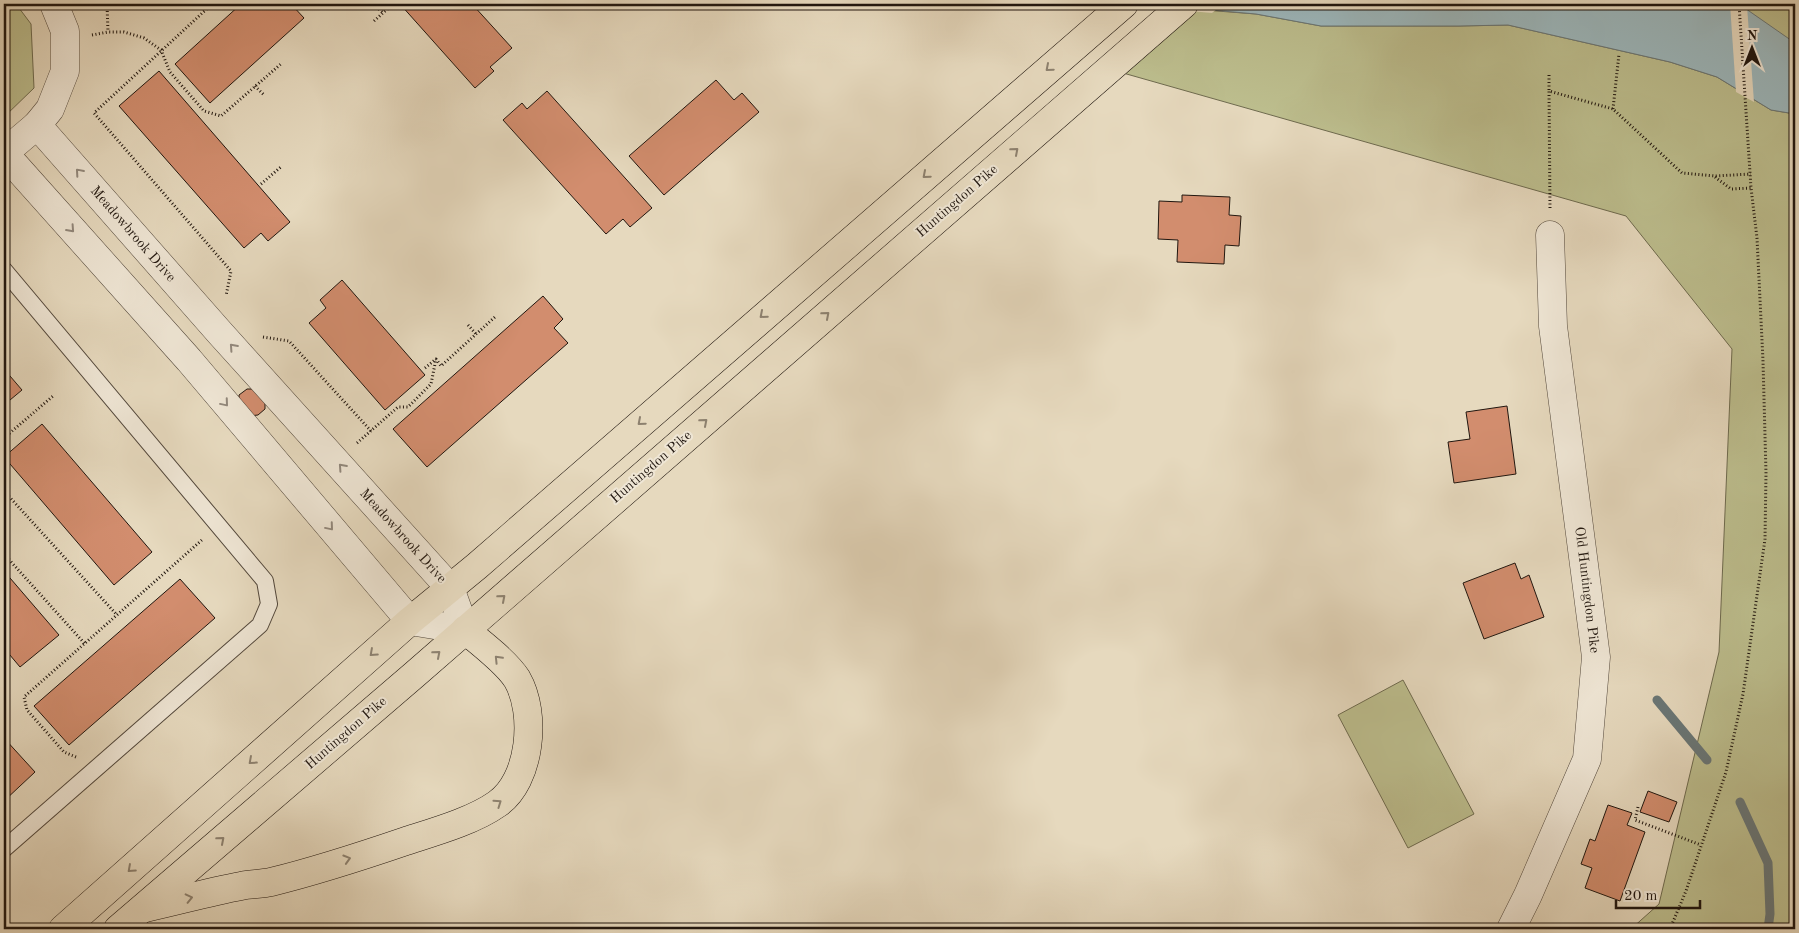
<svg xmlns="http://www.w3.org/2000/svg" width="1799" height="933" viewBox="0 0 1799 933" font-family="'Old Standard TT',serif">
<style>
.green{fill:#bcbd8d;stroke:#6e6a4e}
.water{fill:#9cb7bc;stroke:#6a7777}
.pier{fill:#e6d9be}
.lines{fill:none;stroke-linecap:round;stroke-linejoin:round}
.stream{stroke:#6a7777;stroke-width:9}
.building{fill:#d28d6e;stroke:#20160f}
.service-casing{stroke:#52473b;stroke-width:18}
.minor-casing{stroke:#52473b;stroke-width:29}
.primary-casing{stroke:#20160f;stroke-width:29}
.path{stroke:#20160f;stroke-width:3;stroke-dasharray:1 2.5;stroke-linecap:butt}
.service{stroke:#efe6d5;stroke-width:16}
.minor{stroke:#efe6d5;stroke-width:28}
.primary{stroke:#e6d9be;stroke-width:28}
.oneway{stroke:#8d816f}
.oneway2{stroke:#92887c}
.labels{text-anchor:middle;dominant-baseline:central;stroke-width:4;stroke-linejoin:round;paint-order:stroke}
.street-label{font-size:14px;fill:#20160f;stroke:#efe6d5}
</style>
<rect width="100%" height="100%" fill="#e6d9be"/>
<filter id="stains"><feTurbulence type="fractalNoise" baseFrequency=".004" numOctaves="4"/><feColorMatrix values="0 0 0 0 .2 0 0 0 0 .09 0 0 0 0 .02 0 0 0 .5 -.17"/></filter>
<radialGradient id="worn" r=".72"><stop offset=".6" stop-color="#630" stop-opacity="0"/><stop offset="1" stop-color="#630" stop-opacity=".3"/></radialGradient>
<g class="green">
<path d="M4,4H16L31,24L34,88L4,117Z"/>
<path d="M1739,4H1795V112Z"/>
<path d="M1178,8L1256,14L1321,26H1459L1508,25L1670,62L1717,77L1771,110L1795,114V929H1631L1659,904L1719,652L1732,349L1626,216L1109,69Z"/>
<path d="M1403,680L1474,814L1408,848L1338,715Z"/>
</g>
<path class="water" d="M1144,4H1739L1795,43V114L1771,110L1717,77L1670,62L1508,25L1459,26H1321L1256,14Z"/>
<g class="pier">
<path d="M1142,4H1223L1212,13L1155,8L1143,6Z"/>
<path d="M1730,4H1743L1747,6L1754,102L1736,92Z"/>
</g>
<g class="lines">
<g class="stream">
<path d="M1657,700L1707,760"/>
<path d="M1740,802L1768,863L1770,914L1768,929"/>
</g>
</g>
<g class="building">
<path d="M241,4H291L304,18L210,103L175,64Z"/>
<path d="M400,4H472L512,48L490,67L494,71L475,88Z"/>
<path d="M159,71L290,222L268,241L261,233L244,248L119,106Z"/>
<path d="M716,80L734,100L742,93L759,112L664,195L629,156Z"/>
<path d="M547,91L652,208L630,227L623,219L606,234L503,120L522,103L527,109Z"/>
<path d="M1182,195L1230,197L1229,215L1241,216L1239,246L1225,245L1224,264L1177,262L1178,240L1158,239L1159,201L1182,202Z"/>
<path d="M342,280L425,375L385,410L309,323L326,308L320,300Z"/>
<path d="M543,296L563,319L554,328L568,343L427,467L393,429Z"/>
<path d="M4,369L22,390L4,405Z"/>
<path d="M247,389H254L265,399V409L258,415L249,416L239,404V395Z"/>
<path d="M1507,406L1516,474L1454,483L1448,442L1470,439L1466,412Z"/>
<path d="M42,424L152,552L114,585L4,457Z"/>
<path d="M1515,563L1521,579L1529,575L1544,617L1484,639L1463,583Z"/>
<path d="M4,571L59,635L20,667L4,648Z"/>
<path d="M180,579L215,618L69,745L34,706Z"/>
<path d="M4,738L35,772L4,801Z"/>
<path d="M1648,791L1677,802L1669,822L1640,812Z"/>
<path d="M1608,805L1632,813L1627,825L1645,832L1620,901L1585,888L1592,868L1581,864L1590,839L1595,841Z"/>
</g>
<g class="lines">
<defs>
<path id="service" d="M4,270L265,581L269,604L260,625L4,849"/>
<g id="minor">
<path d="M4,153L189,360L410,621L465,630L450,588L220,333L37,125"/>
<path d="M4,153L37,125L50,109L65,71V31L54,4"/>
<path d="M1511,929L1528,895L1587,759L1596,657L1553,326L1550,235"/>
</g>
<g id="primary">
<path d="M145,908C177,901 209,892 241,886C251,884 262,884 271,882C316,871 362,856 406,841C434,832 473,821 497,804C531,781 537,713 517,679C507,663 480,642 465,630"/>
<path d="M63,929L410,621L477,566L1124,4"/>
<path d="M118,929L414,675L1184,4"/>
</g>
</defs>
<use href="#service" class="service-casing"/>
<use href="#minor" class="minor-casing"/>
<use href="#primary" class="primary-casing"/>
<g class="path">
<path d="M107,4L108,32"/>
<path d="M212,4L94,113L231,271L226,296"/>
<path d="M374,4L383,13"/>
<path d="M374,21L393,4"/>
<path d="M92,35L108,32H124L144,38L161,50L170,72L204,111L221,116L282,63"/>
<path d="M1549,75V91"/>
<path d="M255,86L264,95"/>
<path d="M1613,109L1619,54"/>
<path d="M1715,177L1731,189L1751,188"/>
<path d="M261,184L282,166"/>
<path d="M1550,208L1549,91L1613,109L1682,173L1715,176L1751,174"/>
<path d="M468,325L476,334"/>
<path d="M263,337L289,341L371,431"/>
<path d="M425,368L436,359L441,366L496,316"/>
<path d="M4,438L53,396"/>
<path d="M357,443L398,407H408L431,384L436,359"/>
<path d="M4,491L117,615"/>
<path d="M4,554L85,644"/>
<path d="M76,757L64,752L27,710L24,697L203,539"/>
<path d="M1638,807L1635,820L1701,845"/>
<path d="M1670,929L1686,891L1726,772L1743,694L1765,539L1766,473L1763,361L1757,238L1751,188L1739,4"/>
</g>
<use href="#service" class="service"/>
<use href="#minor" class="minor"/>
<use href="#primary" class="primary"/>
</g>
<defs><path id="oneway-chevron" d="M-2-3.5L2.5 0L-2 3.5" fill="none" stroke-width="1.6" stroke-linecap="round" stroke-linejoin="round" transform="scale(1.25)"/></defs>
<g class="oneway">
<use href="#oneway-chevron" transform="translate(1049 68) rotate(139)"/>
<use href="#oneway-chevron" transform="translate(1015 151) rotate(-41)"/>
<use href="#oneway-chevron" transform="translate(926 175) rotate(139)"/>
<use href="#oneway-chevron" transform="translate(763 315) rotate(139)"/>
<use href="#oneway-chevron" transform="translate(826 315) rotate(-41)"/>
<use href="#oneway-chevron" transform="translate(641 422) rotate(139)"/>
<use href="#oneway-chevron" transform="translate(704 422) rotate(-41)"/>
<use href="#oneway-chevron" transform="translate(502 598) rotate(-41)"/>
<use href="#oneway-chevron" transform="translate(373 653) rotate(138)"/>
<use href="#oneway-chevron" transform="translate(437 654) rotate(-41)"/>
<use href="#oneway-chevron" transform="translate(498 659) rotate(-134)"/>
<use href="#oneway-chevron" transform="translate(252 761) rotate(138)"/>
<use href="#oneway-chevron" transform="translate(498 803) rotate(-35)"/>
<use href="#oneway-chevron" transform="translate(221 840) rotate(-41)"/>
<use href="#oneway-chevron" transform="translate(347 859) rotate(-17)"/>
<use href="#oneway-chevron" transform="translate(131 869) rotate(138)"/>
<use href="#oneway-chevron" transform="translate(189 898) rotate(-13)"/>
</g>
<g class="oneway2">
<use href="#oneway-chevron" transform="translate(79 172) rotate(-131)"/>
<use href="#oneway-chevron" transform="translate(71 229) rotate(48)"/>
<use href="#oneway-chevron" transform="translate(233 347) rotate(-132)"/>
<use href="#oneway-chevron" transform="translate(225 403) rotate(50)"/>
<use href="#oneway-chevron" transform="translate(342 467) rotate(-132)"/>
<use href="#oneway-chevron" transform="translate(330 527) rotate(50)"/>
</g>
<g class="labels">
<g class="street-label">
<text transform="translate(957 201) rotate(-41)">Huntingdon Pike</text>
<text transform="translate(133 234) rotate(49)">Meadowbrook Drive</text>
<text transform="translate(651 467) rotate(-41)">Huntingdon Pike</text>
<text transform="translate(403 536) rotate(48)">Meadowbrook Drive</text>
<text transform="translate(1587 590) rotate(83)">Old Huntingdon Pike</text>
<text transform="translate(346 733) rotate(-41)">Huntingdon Pike</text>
</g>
</g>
<rect width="1799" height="933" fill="none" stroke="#e6d9be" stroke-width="20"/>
<rect x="5" y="5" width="1789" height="923" fill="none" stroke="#20160f" stroke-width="2.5"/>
<rect x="10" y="10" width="1779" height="913" fill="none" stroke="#20160f"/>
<g transform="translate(1752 48)" stroke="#efe6d5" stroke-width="4" paint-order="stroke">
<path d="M0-4L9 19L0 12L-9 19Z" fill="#20160f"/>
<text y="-8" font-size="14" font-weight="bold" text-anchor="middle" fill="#20160f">N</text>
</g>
<path d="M1616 900v8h84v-8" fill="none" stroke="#20160f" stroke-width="2.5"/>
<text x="1624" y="900" font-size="15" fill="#20160f" stroke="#efe6d5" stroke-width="4" paint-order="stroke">20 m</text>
<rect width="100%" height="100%" filter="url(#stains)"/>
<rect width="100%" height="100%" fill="url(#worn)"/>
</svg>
